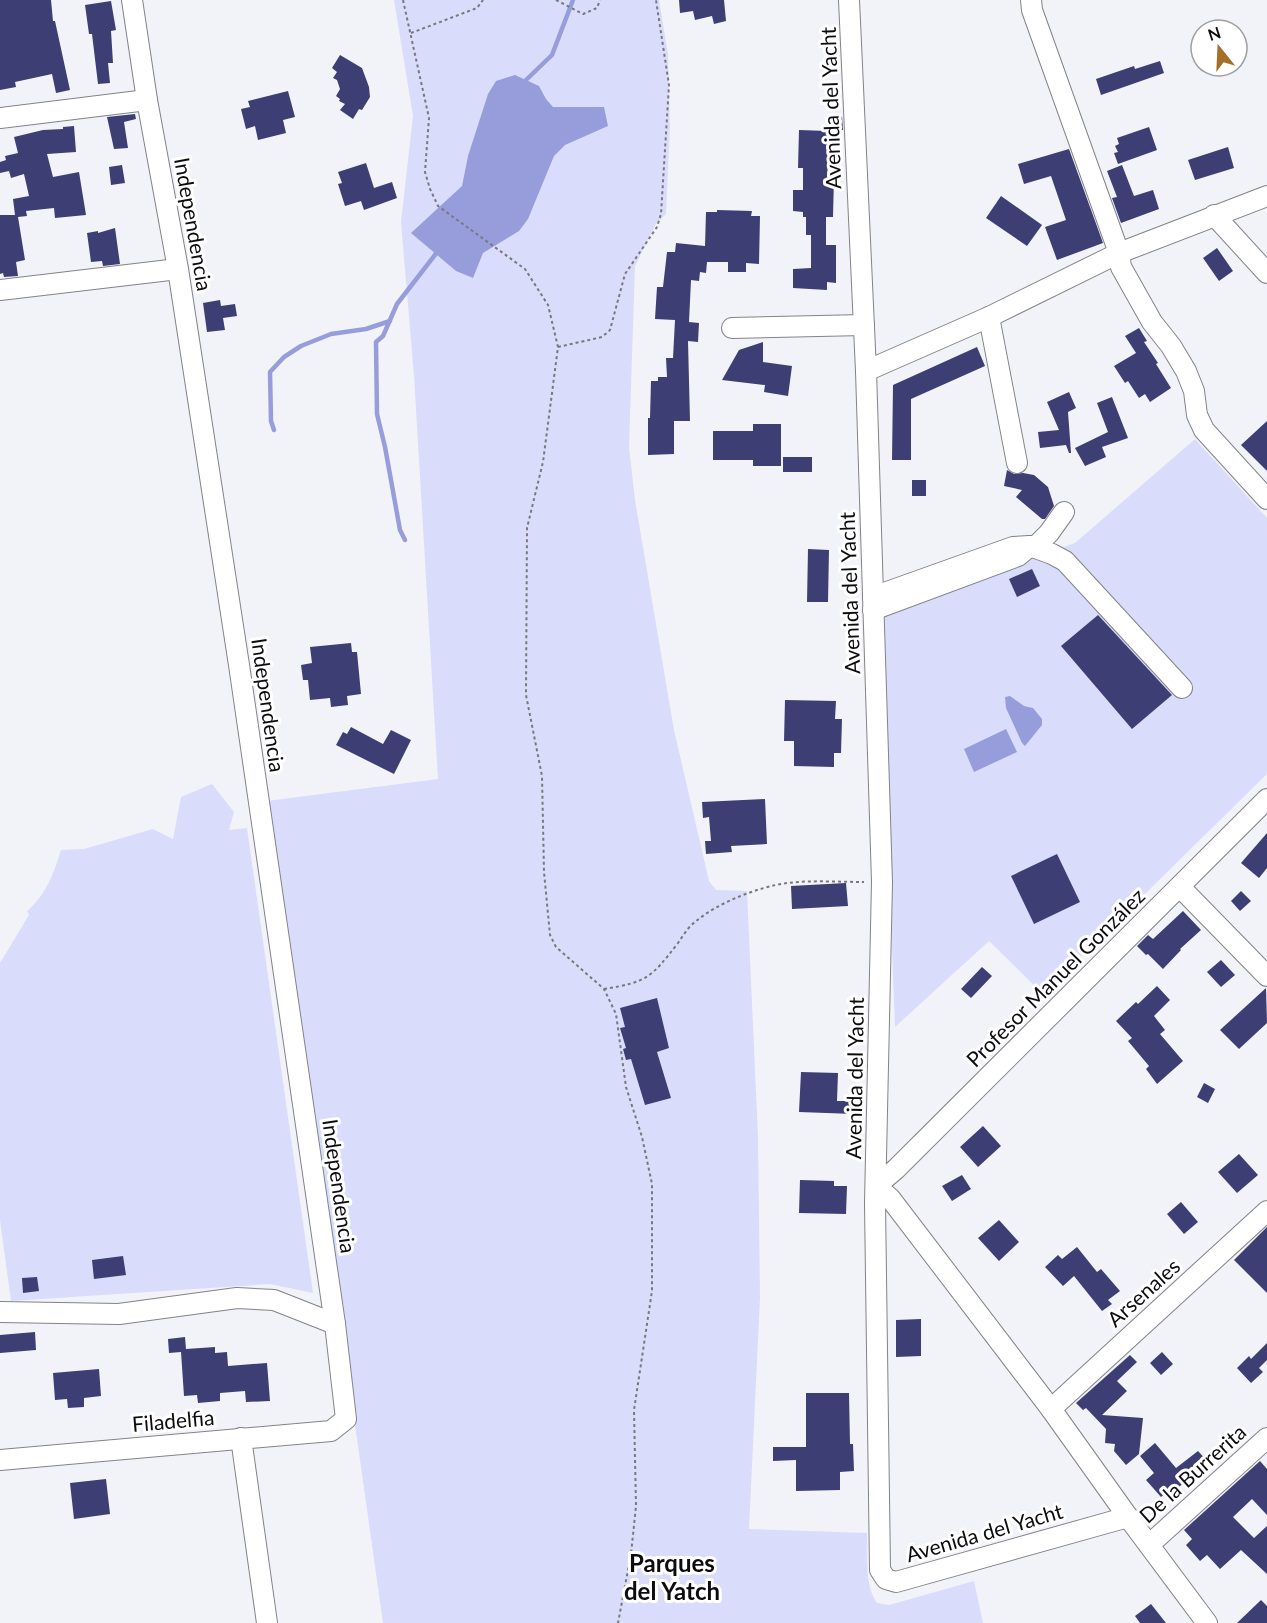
<svg xmlns="http://www.w3.org/2000/svg" width="1267" height="1623" viewBox="0 0 1267 1623" font-family="Lato,sans-serif">
<style>
.green{fill:#d9ddfb}
.water{fill:#979ddb}
.lines{fill:none;stroke-linecap:round;stroke-linejoin:round}
.stream{stroke:#979ddb;stroke-width:4.5}
.building{fill:#3c3e74}
.minor-casing{stroke:#828388;stroke-width:22}
.path{stroke:#78787c;stroke-width:2;stroke-dasharray:3 3;stroke-linecap:butt}
.minor{stroke:#fff;stroke-width:20}
.labels{text-anchor:middle;dominant-baseline:central;stroke-width:6;stroke-linejoin:round;paint-order:stroke}
.street-label{font-size:21px;fill:#0c0c0e;stroke:#fff}
.quarter-label{font-size:24px;font-weight:bold;fill:#0c0c0e;stroke:#fff}
</style>
<rect width="100%" height="100%" fill="#f2f3f8"/>
<g class="green">
<path d="M394,0H659L668,54L670,127L666,214L656,224L635,266L629,447L635,500L674,730L709,881L716,890L747,891L758,1137L760,1298L749,1529L867,1533C868,1554 864,1586 877,1603L889,1605L974,1581L983,1623H383L267,801L438,779L414,376L401,222L413,116Z"/>
<path d="M1195,439L1267,518V774L1043,994L989,941L895,1027L879,611L1075,543Z"/>
<path d="M212,784L234,812L229,830L247,828L313,1293L270,1284L11,1301L0,1220V963L29,915L27,911C46,895 54,873 61,850L84,849L153,829L173,839L181,797Z"/>
</g>
<g class="water">
<path d="M515,75L539,86L546,99L553,107H604L608,126L565,145L554,156L528,219L519,231L483,253L473,278L456,271L411,233L462,186L468,156L488,94L496,81Z"/>
<path d="M1010,696L1024,706L1033,708L1042,719V725L1025,746L1022,743L1006,708L1005,697Z"/>
<path d="M1006,729L1017,752L974,772L964,749Z"/>
</g>
<g class="lines">
<g class="stream">
<path d="M525,85L526,80L552,55L573,0"/>
<path d="M274,430L271,421L270,372L284,357L301,346L331,334L366,329L390,321"/>
<path d="M405,540L400,530L385,447L377,414L376,342L383,336L397,304L438,251"/>
</g>
</g>
<g class="building">
<path d="M0,0H51L53,21H55L70,90L56,93L52,74L15,82L16,87L0,90Z"/>
<path d="M679,0H724L726,21L714,24L712,16L695,20L693,11L680,13Z"/>
<path d="M111,1L116,30L111,31L113,63H108L110,83L98,84L92,34H89L85,5Z"/>
<path d="M340,55L362,68L369,87L370,97L362,110L359,109L353,119L340,110L345,104L339,101L340,99L336,96L340,89L337,80L333,78L337,72L332,68Z"/>
<path d="M1160,61L1164,73L1101,95L1096,79L1134,66L1135,69Z"/>
<path d="M288,91L295,117L283,120L286,133L258,140L255,126L246,129L241,109L250,107L248,101Z"/>
<path d="M135,114L136,119L124,122L128,148L114,149L107,117Z"/>
<path d="M842,116L843,130L828,131H830L827,177H834L833,217H826V245H836V283L827,282V290L793,288V269L811,268V235H806V217H803V212L793,211V190H803V168H798L799,130L827,131L826,117Z"/>
<path d="M74,126L76,152L47,154L53,177L79,172L86,215L55,218L54,208L26,211L27,216L18,217L25,260L16,262L18,276L4,277L3,273L0,274V215H15L13,199L29,196L24,174L11,178L9,171L0,173V162L6,160L5,156L18,153L14,137L43,130L63,129V127Z"/>
<path d="M1149,127L1157,150L1118,164L1114,153L1118,152L1115,146L1119,144L1117,138Z"/>
<path d="M1228,147L1234,168L1195,180L1188,160Z"/>
<path d="M1069,149L1103,243L1057,260L1045,227L1066,220L1051,176L1024,184L1018,164Z"/>
<path d="M366,163L374,188L392,182L397,198L364,210L361,201L345,206L338,184L342,183L338,172Z"/>
<path d="M122,165L125,183L111,185L109,167Z"/>
<path d="M1122,165L1134,196L1153,190L1159,209L1121,223L1112,198L1117,197L1107,171Z"/>
<path d="M1001,196L1042,225L1027,246L986,218Z"/>
<path d="M717,210L752,211L751,216H760L759,264L746,263V272H728V262H707L706,273L700,272L699,281L691,280L689,322L699,323L698,342L688,341L690,421H674V454L648,455V418H650L651,381H658V377H667L666,358H673L675,320L655,319L657,287H663L667,252H675L676,243L705,246L706,212H717Z"/>
<path d="M115,228L120,264L103,266L102,261L91,262L87,233L98,231V233Z"/>
<path d="M1217,248L1233,271L1219,281L1203,258Z"/>
<path d="M220,300L221,306L235,304L237,316L223,318L225,330L207,332L203,303Z"/>
<path d="M1139,328L1147,341L1144,342L1158,363L1156,364L1171,388L1150,402L1145,394L1139,398L1128,381L1125,383L1114,366L1136,353L1125,336Z"/>
<path d="M763,342V362L792,366L788,396L764,392L765,385L722,380L739,350Z"/>
<path d="M977,347L985,366L911,399V460H892L893,385Z"/>
<path d="M1069,392L1076,408L1068,412L1071,453H1069L1066,445L1040,448L1038,432L1059,430L1047,402Z"/>
<path d="M1112,397L1128,438L1102,447L1106,457L1085,466L1075,448L1108,432L1097,403Z"/>
<path d="M1267,421V471L1241,445Z"/>
<path d="M753,424H781V466H753V460H713V431H753Z"/>
<rect x="783" y="457" width="29" height="15"/>
<path d="M1007,470L1014,474L1023,473L1034,475L1048,487L1054,506L1045,519H1042L1016,497L1022,490L1004,486Z"/>
<rect x="912" y="480" width="14" height="16"/>
<path d="M808,549L829,550L828,602H807Z"/>
<path d="M1032,569L1040,586L1017,597L1009,579Z"/>
<path d="M1098,615L1172,695L1132,729L1061,646Z"/>
<path d="M351,643L352,652H357L361,694L347,696L348,705L331,707L330,698L310,700L308,680H303L301,665L312,663L310,647Z"/>
<path d="M785,700L836,701L835,719H842L841,753H834V767L794,766V741H784Z"/>
<path d="M351,727L383,744L391,730L411,740L394,774L336,745L343,732L347,734Z"/>
<path d="M765,799L767,844L731,846L732,852L706,854L705,841H711L709,817L703,818L702,802Z"/>
<path d="M1267,833V868L1259,878L1241,863Z"/>
<path d="M1057,854L1080,902L1034,924L1011,876Z"/>
<path d="M846,883L848,906L792,909L791,886Z"/>
<path d="M1241,891L1251,901L1240,911L1231,901Z"/>
<path d="M1183,911L1201,930L1180,949L1181,950L1163,969L1148,954L1146,955L1137,946L1148,935L1153,939Z"/>
<path d="M1221,960L1235,975L1221,987L1207,972Z"/>
<path d="M982,967L992,976L971,998L961,989Z"/>
<path d="M1157,986L1170,1000L1154,1016L1165,1030L1160,1034L1183,1061L1157,1084L1146,1069L1149,1066L1128,1041L1132,1038L1116,1021L1136,1002L1138,1004Z"/>
<path d="M1266,988L1267,1023L1239,1049L1220,1030Z"/>
<path d="M657,998L669,1048L657,1052L671,1098L645,1105L631,1059L626,1060L623,1049L626,1048L620,1028L625,1027L620,1008Z"/>
<path d="M801,1072L838,1073L837,1101H854V1114L799,1112Z"/>
<path d="M1204,1083L1215,1089L1208,1103L1197,1097Z"/>
<path d="M983,1126L1001,1146L978,1167L960,1147Z"/>
<path d="M1239,1154L1258,1175L1237,1193L1218,1172Z"/>
<path d="M962,1175L971,1189L952,1201L942,1186Z"/>
<path d="M800,1180L834,1181V1186H847L846,1214L799,1213Z"/>
<path d="M1181,1202L1198,1222L1184,1234L1167,1214Z"/>
<path d="M999,1220L1019,1242L999,1261L978,1238Z"/>
<path d="M1267,1227V1293L1234,1260Z"/>
<path d="M1077,1247L1097,1272L1101,1269L1120,1291L1108,1300L1112,1304L1102,1311L1074,1276L1063,1286L1045,1267L1058,1255L1062,1259Z"/>
<path d="M123,1256L126,1275L94,1279L92,1260Z"/>
<path d="M37,1277L39,1291L23,1293L22,1278Z"/>
<path d="M921,1319V1356L896,1357V1320Z"/>
<path d="M35,1332L36,1350L0,1353V1335Z"/>
<path d="M185,1337L186,1349L215,1347V1353L227,1352L228,1366L267,1363L270,1401L246,1402L245,1391L220,1393V1401L198,1403L197,1395L184,1396L181,1352L169,1353L168,1339Z"/>
<path d="M1267,1343V1360L1259,1368L1263,1372L1251,1383L1237,1368L1249,1356L1251,1359Z"/>
<path d="M1162,1352L1173,1364L1161,1375L1150,1363Z"/>
<path d="M1130,1355L1137,1362L1117,1381L1127,1391L1102,1415L1143,1418L1139,1454L1126,1465L1114,1451L1115,1444L1105,1443L1106,1429L1086,1408L1083,1410L1076,1403Z"/>
<path d="M99,1369L101,1396L84,1398V1407L68,1408L67,1399L55,1400L53,1373Z"/>
<path d="M806,1393H849L850,1444H853L854,1471L840,1472V1490L796,1491V1460L773,1461V1447H806Z"/>
<path d="M1155,1443L1176,1468L1198,1451L1208,1462L1179,1487L1176,1484L1161,1497L1146,1480L1154,1473L1140,1456Z"/>
<path d="M1260,1461L1267,1469V1515L1252,1499L1233,1517L1254,1538L1267,1526V1574L1241,1550L1220,1569L1207,1555L1200,1561L1186,1545L1192,1539L1184,1530Z"/>
<path d="M106,1479L110,1514L74,1519L70,1483Z"/>
<path d="M1261,1600L1267,1606V1623H1237Z"/>
<path d="M1151,1604L1166,1623H1140L1135,1616Z"/>
</g>
<g class="lines">
<defs>
<g id="minor">
<path d="M849,0L866,371L882,882L875,1203L880,1570L886,1579L896,1582L1128,1517"/>
<path d="M1031,0L1032,10L1119,253L1121,267L1152,322L1171,346L1186,371L1194,391L1197,415L1204,430L1267,499"/>
<path d="M0,118L147,100"/>
<path d="M1214,215L1267,273"/>
<path d="M0,290L178,269"/>
<path d="M989,317L1017,463"/>
<path d="M732,328L864,325"/>
<path d="M866,371L989,317L1119,253L1267,196"/>
<path d="M1030,546L1052,554L1065,561L1182,688"/>
<path d="M1035,547L1049,533L1064,512"/>
<path d="M873,597L1013,547L1030,546L1018,556L873,610"/>
<path d="M1180,887L1267,976"/>
<path d="M876,1186L896,1169L1267,799"/>
<path d="M876,1186L890,1198L1051,1409L1128,1517L1207,1623"/>
<path d="M0,1312L119,1314L237,1298L274,1300L335,1324"/>
<path d="M1051,1409L1267,1211"/>
<path d="M241,1438L267,1623"/>
<path d="M0,1460L331,1431L346,1419L335,1324L239,665L178,269L147,100L132,0"/>
<path d="M1150,1544L1267,1438"/>
</g>
</defs>
<use href="#minor" class="minor-casing"/>
<g class="path">
<path d="M403,0L429,118L425,172L430,189L438,206L525,269L548,305L558,347L543,462L527,528L526,695L542,776L544,872L550,935L556,947L604,989L616,1014L626,1087L642,1137L652,1184V1291L634,1410L636,1506L631,1554L618,1623"/>
<path d="M556,0L583,14L597,8L600,0"/>
<path d="M411,33L477,8L483,0"/>
<path d="M558,347L602,337L610,330L625,274L657,227L661,214L669,85L656,0"/>
<path d="M604,989C647,982 651,978 678,943C683,936 688,927 695,922C717,903 758,887 787,883C812,880 839,882 864,882"/>
</g>
<use href="#minor" class="minor"/>
</g>
<g class="labels">
<g class="street-label">
<text transform="translate(830 108) rotate(-92)">Avenida del Yacht</text>
<text transform="translate(194 224) rotate(80)">Independencia</text>
<text transform="translate(849 593) rotate(-92)">Avenida del Yacht</text>
<text transform="translate(269 705) rotate(82)">Independencia</text>
<text transform="translate(1055 977) rotate(-45)">Profesor Manuel González</text>
<text transform="translate(854 1078) rotate(-89)">Avenida del Yacht</text>
<text transform="translate(340 1186) rotate(82)">Independencia</text>
<text transform="translate(1143 1292) rotate(-42)">Arsenales</text>
<text transform="translate(173 1420) rotate(-5)">Filadelfia</text>
<text transform="translate(1192 1473) rotate(-42)">De la Burrerita</text>
<text transform="translate(984 1532) rotate(-16)">Avenida del Yacht</text>
</g>
<g class="quarter-label">
<text x="672" y="1562">Parques<tspan x="672" dy="28">del Yatch</tspan></text>
</g>
</g>
<g transform="translate(1219 48) rotate(342)"><circle r="28" fill="#ffffff" stroke="#9e9e9f" stroke-width="1.5"/>
<path d="M0-4.5L10 22L0 15L-10 22Z" fill="#a56f29"/>
<text y="-9" font-size="16" font-weight="bold" text-anchor="middle" fill="#0c0c0e">N</text>
</g>
</svg>
